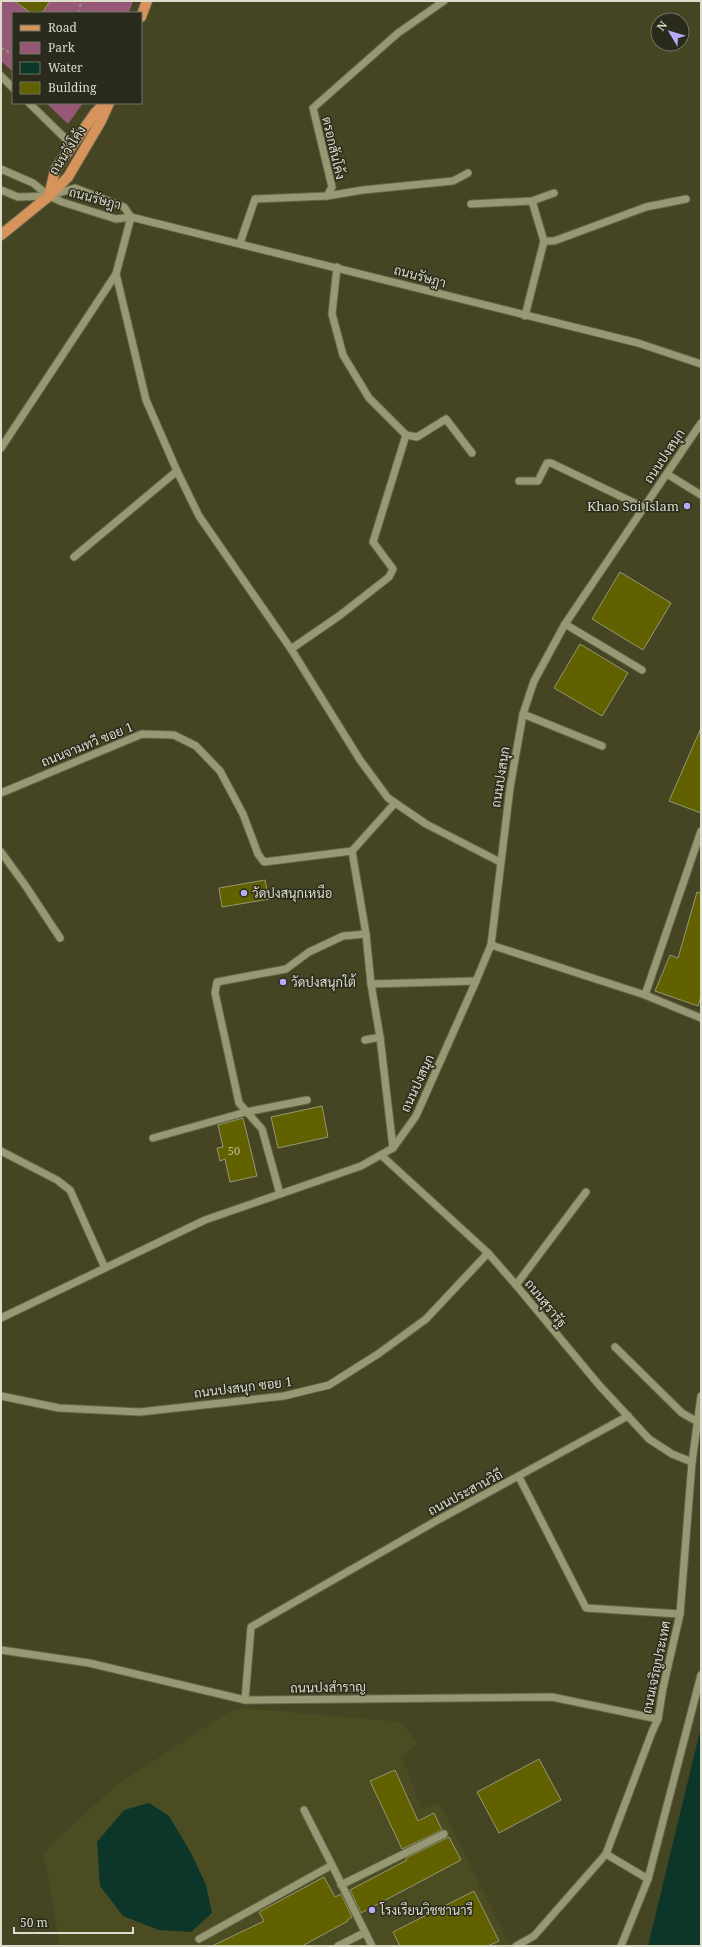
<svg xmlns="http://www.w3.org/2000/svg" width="702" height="1947" viewBox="0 0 702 1947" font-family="'Noto Serif',Sarabun,serif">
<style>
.built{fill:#4b4c22}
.green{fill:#975877}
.water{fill:#0b3629}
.building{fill:#616100;stroke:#969773}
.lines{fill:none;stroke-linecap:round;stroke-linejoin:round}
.minor-casing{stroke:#646447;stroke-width:9}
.major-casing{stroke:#646447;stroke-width:12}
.path{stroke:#8f8f75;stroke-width:2.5;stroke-dasharray:3 3;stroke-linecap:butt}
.minor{stroke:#989974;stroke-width:7}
.major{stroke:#d6935b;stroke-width:10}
.poi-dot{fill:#b5acf8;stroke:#2a2b1c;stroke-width:1.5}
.labels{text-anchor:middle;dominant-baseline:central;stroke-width:3;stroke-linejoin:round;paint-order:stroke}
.number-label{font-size:11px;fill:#bdbe98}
.street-label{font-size:13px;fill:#dcddca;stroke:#2a2b1c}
.poi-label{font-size:13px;fill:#dcddca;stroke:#2a2b1c;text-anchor:start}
</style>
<rect width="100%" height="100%" fill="#454524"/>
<path class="built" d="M244,1708L401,1722L418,1743L402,1757L422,1810L439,1802L510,1946H60L47,1867L43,1855L52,1844L114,1787L230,1711Z"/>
<g class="green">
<path d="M1,1H133L129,13H13V72L1,61Z"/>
<path d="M46,103H83L68,124Z"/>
</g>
<g class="water">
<path d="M701,1727V1946H648Z"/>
<path d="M149,1803L169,1816L191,1853L206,1885L212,1913L191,1932L159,1930L123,1916L100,1886L97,1842L124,1810Z"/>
</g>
<g class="building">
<path d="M14,1H50L42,13H31Z"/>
<path d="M620,572L671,603L643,650L592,619Z"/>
<path d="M580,644L628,673L602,716L554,688Z"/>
<path d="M701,728V813L669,801Z"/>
<path d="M265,880L269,899L222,907L219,888Z"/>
<path d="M697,892L701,893V996L698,1006L655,991L670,955L678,958Z"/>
<path d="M322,1106L328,1137L278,1148L271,1117Z"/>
<path d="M243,1118L257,1176L230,1182L225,1159L220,1161L217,1148L223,1147L218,1125Z"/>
<path d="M539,1759L561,1800L499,1833L477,1792Z"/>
<path d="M395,1770L418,1821L434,1813L442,1830L402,1849L370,1781Z"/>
<path d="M449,1837L461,1860L361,1913L350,1890L407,1860L406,1858Z"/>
<path d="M324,1877L335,1897L341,1894L352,1917L347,1920L348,1921L302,1946H212L264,1921L259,1912Z"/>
<path d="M474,1891L499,1941L488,1946H400L393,1932Z"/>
</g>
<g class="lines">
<defs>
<g id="minor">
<path d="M1,76L13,88"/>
<path d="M29,103L73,146"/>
<path d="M1,169L33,183L49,196L62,202L116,219L131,217L638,343L701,364"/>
<path d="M1,190L18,197L49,196L75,188L124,207L131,217"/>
<path d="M327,196L363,190L453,181L468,173"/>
<path d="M471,204L532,201L554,193"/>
<path d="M544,241H554L646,207L686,199"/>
<path d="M240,243L255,199L327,196L332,187L313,108L398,33L444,1"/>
<path d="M116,274L146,400L177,471L199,516L291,649L360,760L388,798L426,824L500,862"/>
<path d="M525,316L544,241L532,201"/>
<path d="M406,435L417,437L446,419L472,453"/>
<path d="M1,448L116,274L131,217"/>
<path d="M667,474L701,495"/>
<path d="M519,481H538L547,463H551L645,508"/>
<path d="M74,557L177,471"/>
<path d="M565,624L642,670"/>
<path d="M291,649L339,616L389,577L393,569L373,542L406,435L369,398L343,355L332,314L337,267"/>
<path d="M523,714L602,746"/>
<path d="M1,793L142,734L174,735L196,746L220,771L243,814L258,854L264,862L352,851"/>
<path d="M352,851L366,934L371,984L380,1037L393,1148"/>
<path d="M352,851L395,803"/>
<path d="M1,852L25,885L60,938"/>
<path d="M491,945L645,995L701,1018"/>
<path d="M371,984L476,981"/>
<path d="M645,995L701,831"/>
<path d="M365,1040L380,1037"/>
<path d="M153,1138L246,1112L307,1100"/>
<path d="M1,1151L57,1180L70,1190L105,1268"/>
<path d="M381,1155L488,1253L516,1285L599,1385L649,1439L672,1454L692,1462"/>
<path d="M280,1194L262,1129L239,1103L215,993L217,982L286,969L309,952L343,936L366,934"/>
<path d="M516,1285L586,1192"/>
<path d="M1,1318L205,1220L361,1166L393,1148L416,1116L476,981L491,945L510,788L523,714L534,681L565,624L701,423"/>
<path d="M615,1347L682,1413L698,1422"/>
<path d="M1,1396L59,1408L140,1412L284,1396L329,1385L378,1354L426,1319L488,1253"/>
<path d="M519,1477L586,1608L680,1614"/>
<path d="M1,1650L89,1663L245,1700L552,1697L658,1719"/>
<path d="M245,1700L251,1627L436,1521L628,1416"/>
<path d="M304,1810L332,1865"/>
<path d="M606,1854L648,1879L701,1675"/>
<path d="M341,1885L444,1834"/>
<path d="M199,1939L332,1865L372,1946"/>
<path d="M338,1946L364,1933"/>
<path d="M516,1946L534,1936L606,1854L652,1732L658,1719L663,1688L680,1614L692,1462L701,1396"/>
<path d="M621,1946L648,1879"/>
</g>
<g id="major">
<path d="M141,17L147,1"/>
<path d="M49,196L55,170L95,113L105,103"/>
<path d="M1,235L49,196L68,177L101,121L109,103"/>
</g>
</defs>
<use href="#minor" class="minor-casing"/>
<use href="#major" class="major-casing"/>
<g class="path">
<path d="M79,13L81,1"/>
<path d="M1,48L13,54"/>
</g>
<use href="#minor" class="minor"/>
<use href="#major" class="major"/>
</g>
<g class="poi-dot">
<circle cx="687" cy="506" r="4"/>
<circle cx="244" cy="893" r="4"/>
<circle cx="283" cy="982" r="4"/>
<circle cx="372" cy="1910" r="4"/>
</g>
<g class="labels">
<g class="number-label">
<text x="234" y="1150">50</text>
</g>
<g class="street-label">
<text transform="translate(334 148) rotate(77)">ตรอกสันโค้ง</text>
<text transform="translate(67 150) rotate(-57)">ถนนวังโค้ง</text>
<text transform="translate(95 198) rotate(15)">ถนนรัษฎา</text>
<text transform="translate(420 276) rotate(15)">ถนนรัษฎา</text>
<text transform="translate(664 456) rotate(-56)">ถนนปงสนุก</text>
<text transform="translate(87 744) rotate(-22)">ถนนจามทวี ซอย 1</text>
<text transform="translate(500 777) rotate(-81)">ถนนปงสนุก</text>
<text transform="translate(417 1083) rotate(-65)">ถนนปงสนุก</text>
<text transform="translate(546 1303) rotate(51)">ถนนสุรารัฐ</text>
<text transform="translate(243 1387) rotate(-7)">ถนนปงสนุก ซอย 1</text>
<text transform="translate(465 1492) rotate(-28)">ถนนประสานวิถี</text>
<text transform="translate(656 1667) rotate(-78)">ถนนเจริญประเทศ</text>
<text transform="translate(328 1687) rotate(-1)">ถนนปงสำราญ</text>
</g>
<g class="poi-label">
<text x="679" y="506" text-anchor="end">Khao Soi Islam</text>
<text x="252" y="893">วัดปงสนุกเหนือ</text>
<text x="291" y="982">วัดปงสนุกใต้</text>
<text x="380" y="1910">โรงเรียนวิชชานารี</text>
</g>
</g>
<rect width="702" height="1947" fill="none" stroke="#dcddca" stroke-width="4"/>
<rect x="12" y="12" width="130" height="92" fill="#2a2b1c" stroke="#717262"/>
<rect x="20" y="25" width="20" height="6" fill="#d6935b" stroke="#717262"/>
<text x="48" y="32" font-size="12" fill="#dcddca">Road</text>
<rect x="20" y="42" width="20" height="12" fill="#975877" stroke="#717262"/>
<text x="48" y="52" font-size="12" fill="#dcddca">Park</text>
<rect x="20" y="62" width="20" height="12" fill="#0b3629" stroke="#717262"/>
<text x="48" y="72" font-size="12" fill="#dcddca">Water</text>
<rect x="20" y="82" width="20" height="12" fill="#616100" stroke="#717262"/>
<text x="48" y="92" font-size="12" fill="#dcddca">Building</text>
<g transform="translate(670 32) rotate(308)"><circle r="19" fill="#2a2b1c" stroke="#717262"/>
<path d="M0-3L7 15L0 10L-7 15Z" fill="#b5acf8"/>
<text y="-6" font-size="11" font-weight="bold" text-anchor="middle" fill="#dcddca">N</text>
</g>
<path d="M14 1927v6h119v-6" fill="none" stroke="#dcddca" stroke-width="2"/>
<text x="20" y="1927" font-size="12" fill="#dcddca" stroke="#2a2b1c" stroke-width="3" paint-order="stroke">50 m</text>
</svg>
